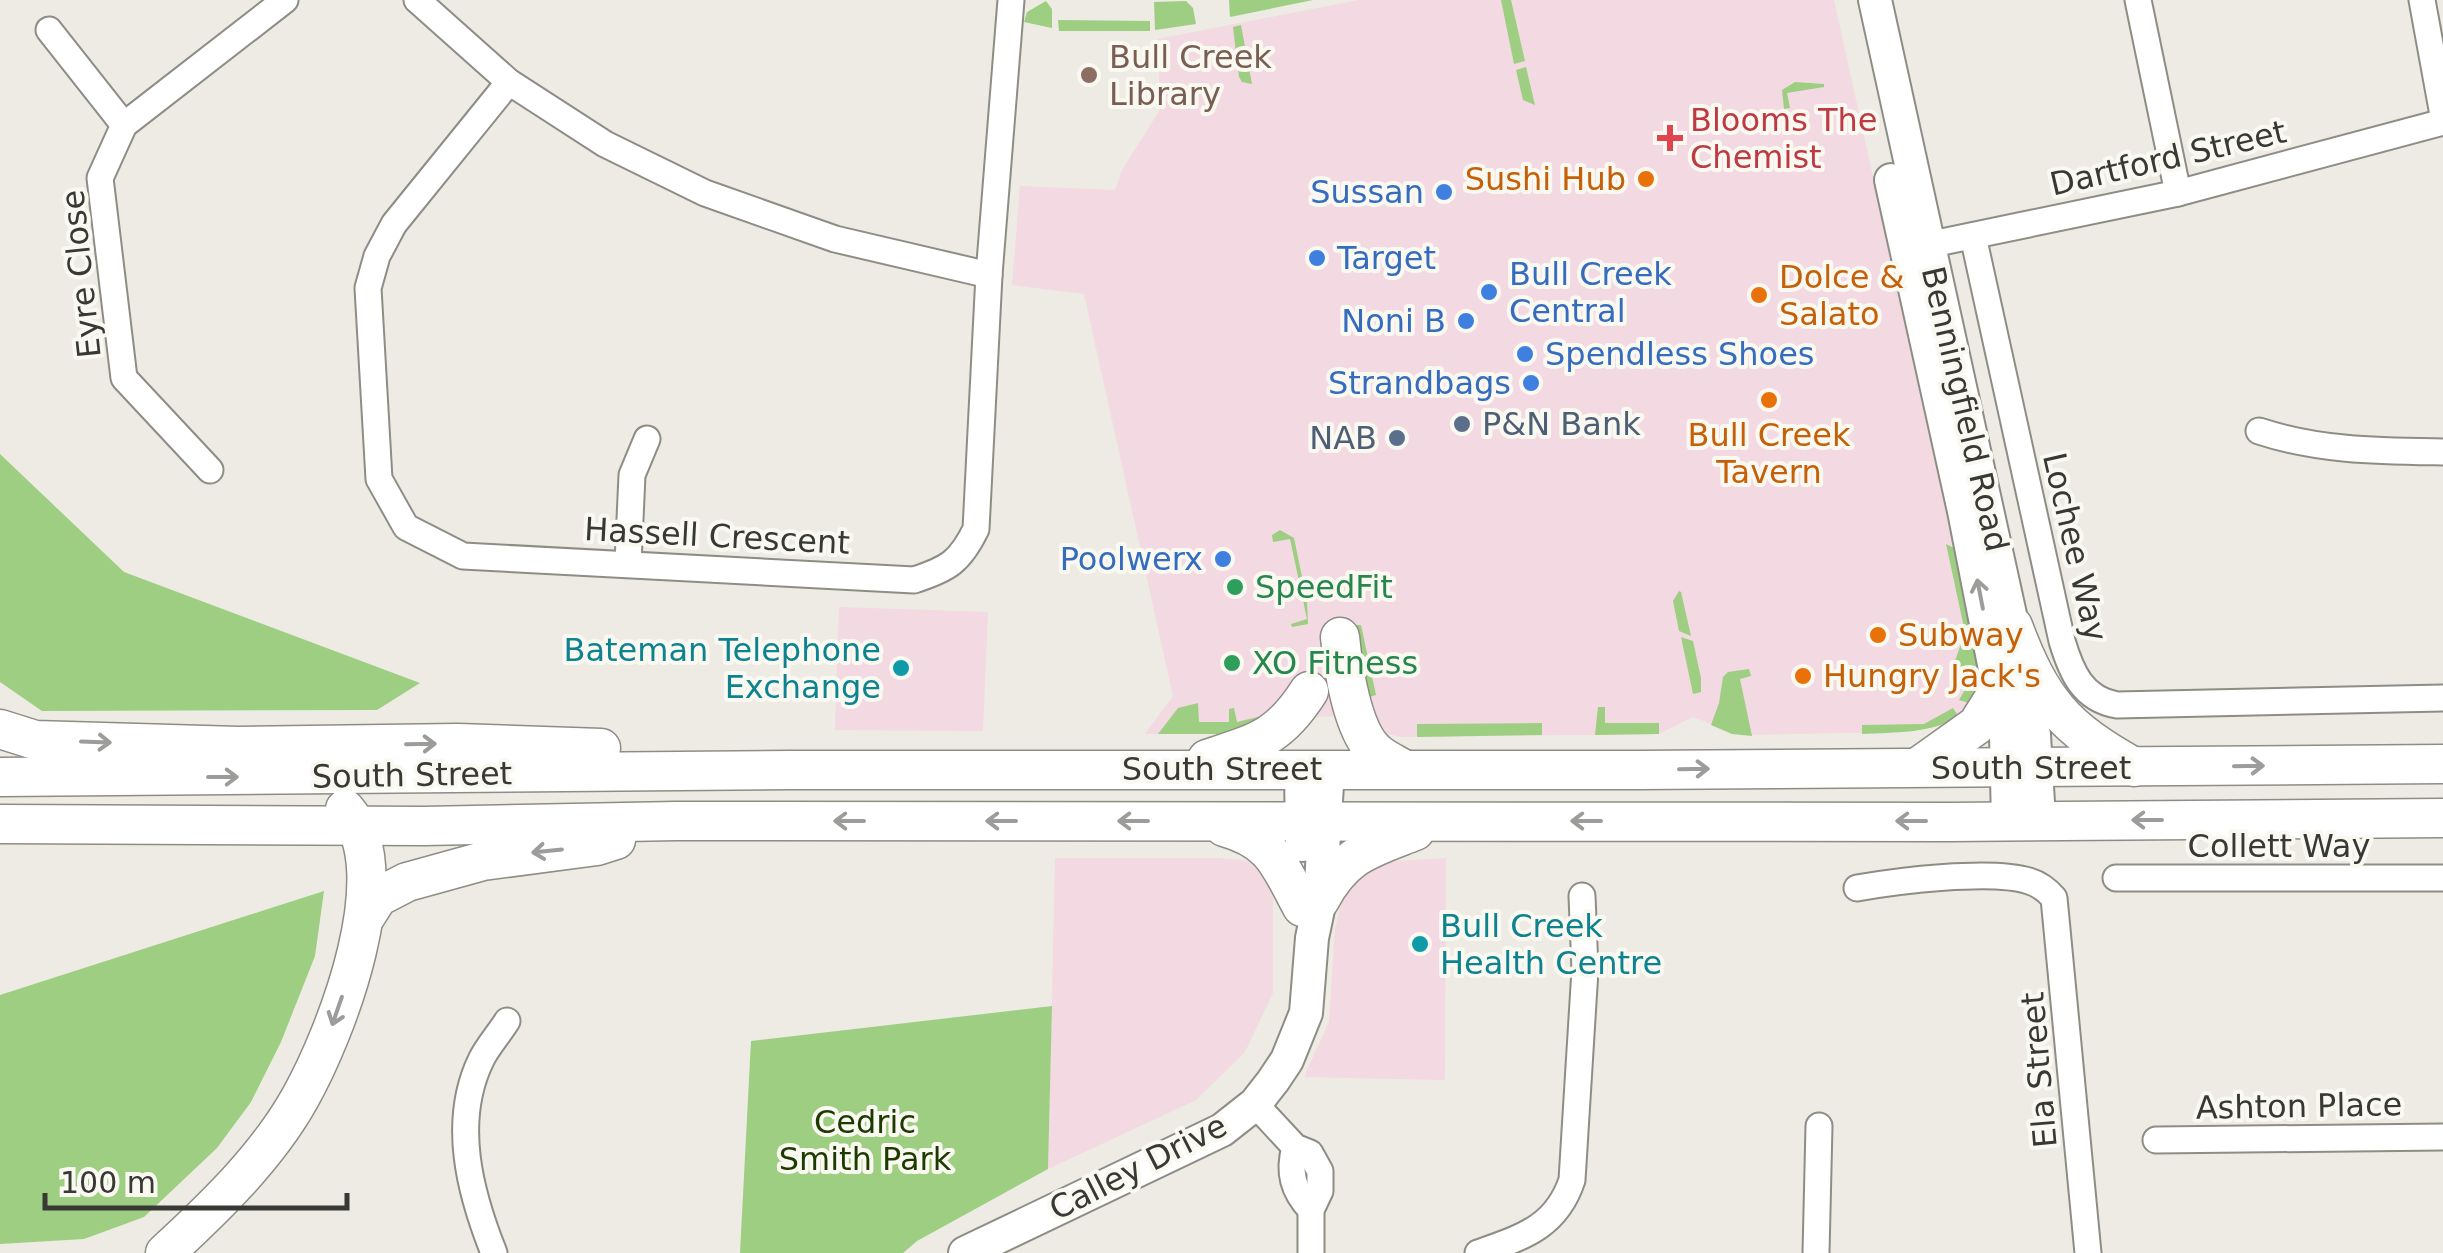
<svg xmlns="http://www.w3.org/2000/svg" width="2443" height="1253" viewBox="0 0 2443 1253" font-family="'DejaVu Sans',sans-serif">
<style>
.commercial{fill:#f3d9e2}
.green{fill:#9ece81}
.lines{fill:none;stroke-linecap:round;stroke-linejoin:round}
.minor-casing{stroke:#8e8d85;stroke-width:29}
.major-casing{stroke:#8e8d85;stroke-width:36}
.highway-casing{stroke:#8e8d85;stroke-width:41}
.minor{stroke:#fff;stroke-width:25}
.major{stroke:#fff;stroke-width:32}
.highway{stroke:#fff;stroke-width:38}
.oneway{stroke:#9c9c9a}
.education-dot{fill:#8d6e63;stroke:#faf9f1;stroke-width:4}
.health-dot{fill:#e0444e;stroke:#faf9f1;stroke-width:4}
.food-dot{fill:#e8710a;stroke:#faf9f1;stroke-width:4}
.shop-dot{fill:#3f7fe0;stroke:#faf9f1;stroke-width:4}
.service-dot{fill:#5c6f8a;stroke:#faf9f1;stroke-width:4}
.leisure-dot{fill:#2e9e5b;stroke:#faf9f1;stroke-width:4}
.culture-dot{fill:#0f9aa8;stroke:#faf9f1;stroke-width:4}
.labels{text-anchor:middle;dominant-baseline:central;stroke-width:8;stroke-linejoin:round;paint-order:stroke}
.education-label{font-size:32px;fill:#785e54;stroke:#faf9f1;text-anchor:start}
.health-label{font-size:32px;fill:#be3a42;stroke:#faf9f1;text-anchor:start}
.street-label{font-size:32px;fill:#383835;stroke:#faf9f1}
.food-label{font-size:32px;fill:#c56008;stroke:#faf9f1;text-anchor:start}
.shop-label{font-size:32px;fill:#366cbe;stroke:#faf9f1;text-anchor:end}
.service-label{font-size:32px;fill:#4e5e75;stroke:#faf9f1;text-anchor:start}
.leisure-label{font-size:32px;fill:#27864d;stroke:#faf9f1;text-anchor:start}
.culture-label{font-size:32px;fill:#0d838f;stroke:#faf9f1;text-anchor:end}
.park-label{font-size:32px;fill:#1d3b01;stroke:#faf9f1}
</style>
<rect width="100%" height="100%" fill="#edebe3"/>
<g class="commercial">
<path d="M1359,0H1834L1975,638L1976,685L1966,710L1959,717L1941,726L1904,732L1740,735L1693,717L1659,734L1401,737L1384,733L1370,716L1282,717L1232,734H1145L1173,696L1084,294L1012,285L1020,186L1115,190L1122,170L1161,108L1157,39Z"/>
<path d="M839,607L988,612L983,731L835,730Z"/>
<path d="M1055,858H1218L1251,861L1273,893V993L1245,1052L1196,1100L1048,1169Z"/>
<path d="M1446,858L1445,1080L1304,1077L1329,1022L1335,929L1341,904L1351,886L1372,868L1397,861Z"/>
</g>
<g class="green">
<path d="M1229,0H1313L1230,17Z"/>
<path d="M1501,0H1511L1525,61L1514,64Z"/>
<path d="M1046,1L1052,9V28L1024,22L1027,12Z"/>
<path d="M1186,1L1193,8L1196,24L1155,30L1154,2Z"/>
<path d="M1058,20L1150,21V31H1059Z"/>
<path d="M1241,25L1252,84L1242,82L1239,77L1233,27Z"/>
<path d="M1526,67L1535,105L1523,100L1516,70Z"/>
<path d="M1795,82L1824,84V87L1787,93L1790,108L1784,109L1782,90Z"/>
<path d="M0,454L124,572L420,683L377,710L42,711L0,682Z"/>
<path d="M1280,530L1294,538L1307,601L1308,624L1292,627L1291,624L1307,619L1290,539L1273,542L1272,535Z"/>
<path d="M1946,544L1954,548C1964,590 1992,664 1969,703L1959,700L1968,684L1970,670L1953,667L1965,632Z"/>
<path d="M1679,591L1681,592L1691,636L1679,631L1673,601Z"/>
<path d="M1355,625H1361L1376,695L1366,698Z"/>
<path d="M1681,637L1693,641L1701,678V692L1693,694Z"/>
<path d="M1749,669L1751,676L1740,679L1752,736L1732,734L1711,725L1719,703L1723,677L1728,672Z"/>
<path d="M1198,703L1199,722H1229V709L1234,708L1237,722L1266,715L1235,734H1158L1178,708Z"/>
<path d="M1598,707H1605V723H1659V734L1595,735Z"/>
<path d="M1953,708L1959,717C1928,734 1896,732 1862,734V725L1924,724Z"/>
<path d="M1542,723V735L1417,737V724Z"/>
<path d="M324,891L315,956L281,1042L251,1102L217,1148L144,1217L84,1239L0,1244V995Z"/>
<path d="M1052,1006L1048,1169L917,1241L903,1253H740L751,1041Z"/>
</g>
<g class="lines">
<defs>
<g id="minor">
<path d="M417,0L509,82L605,144L705,193L835,239L989,275"/>
<path d="M2138,0L2178,193"/>
<path d="M2422,0L2443,115"/>
<path d="M49,30L124,125"/>
<path d="M509,82L394,224L377,256L368,288L379,479L406,527L463,556L914,580C948,569 960,562 976,529L989,275L1011,0"/>
<path d="M1973,236L2062,641C2071,671 2082,699 2117,705L2443,698"/>
<path d="M1913,248L2178,193L2443,122"/>
<path d="M2259,431C2320,451 2380,451 2443,452"/>
<path d="M210,470L124,378L100,178L124,125L285,0"/>
<path d="M628,563L632,475L647,439"/>
<path d="M2116,878H2443"/>
<path d="M1857,888C1897,881 1991,869 2029,881C2039,884 2047,890 2054,898L2088,1253"/>
<path d="M1255,1104L1295,1147L1310,1153L1320,1171V1191L1311,1210V1253"/>
<path d="M2156,1140L2443,1137"/>
<path d="M1295,1147C1288,1172 1293,1191 1311,1210"/>
<path d="M494,1253C470,1193 451,1122 481,1060C487,1047 499,1034 507,1021"/>
<path d="M1478,1253C1522,1237 1556,1228 1572,1180L1585,970L1582,896"/>
<path d="M1816,1253L1819,1126"/>
</g>
<g id="major">
<path d="M1875,0L2027,692L2034,735L2039,820"/>
<path d="M1891,180L1964,511L1999,690L2006,735L2008,821"/>
<path d="M1301,768L1302,845"/>
<path d="M965,1253L1222,1130L1255,1104L1273,1081L1287,1060L1306,1013L1312,938L1320,900L1328,768"/>
</g>
<g id="highway">
<path d="M2013,626C2041,701 2064,728 2134,767"/>
<path d="M1340,637C1343,667 1352,730 1375,751C1382,758 1393,763 1402,768"/>
<path d="M0,729L35,740L238,746L458,743L601,748"/>
<path d="M1207,759C1258,742 1279,738 1309,691"/>
<path d="M1918,767L1977,725L1999,690"/>
<path d="M0,777L790,770H1638L2443,764"/>
<path d="M0,824L424,826L676,821L1949,822L2443,818"/>
<path d="M1224,827C1274,841 1279,865 1302,907"/>
<path d="M1320,900C1344,854 1369,849 1415,831"/>
<path d="M364,919L378,897L407,882L483,861L597,846L616,840"/>
<path d="M165,1253C214,1208 267,1157 300,1098C336,1034 400,870 345,809"/>
</g>
</defs>
<use href="#minor" class="minor-casing"/>
<use href="#major" class="major-casing"/>
<use href="#highway" class="highway-casing"/>
<use href="#minor" class="minor"/>
<use href="#major" class="major"/>
<use href="#highway" class="highway"/>
</g>
<defs><path id="oneway-shaft" d="M-6 0H5M1.5-3L5.5 0L1.5 3" fill="none" stroke-width="1.6" stroke-linecap="round" stroke-linejoin="round" transform="scale(2.5)"/></defs>
<g class="oneway">
<use href="#oneway-shaft" transform="translate(1980 594) rotate(-101)"/>
<use href="#oneway-shaft" transform="translate(96 742) rotate(2)"/>
<use href="#oneway-shaft" transform="translate(421 744) rotate(-1)"/>
<use href="#oneway-shaft" transform="translate(2249 766) rotate(-1)"/>
<use href="#oneway-shaft" transform="translate(1694 769) rotate(-1)"/>
<use href="#oneway-shaft" transform="translate(223 777)"/>
<use href="#oneway-shaft" transform="translate(2147 820) rotate(180)"/>
<use href="#oneway-shaft" transform="translate(849 821) rotate(180)"/>
<use href="#oneway-shaft" transform="translate(1001 821) rotate(180)"/>
<use href="#oneway-shaft" transform="translate(1133 821) rotate(180)"/>
<use href="#oneway-shaft" transform="translate(1586 821) rotate(180)"/>
<use href="#oneway-shaft" transform="translate(1911 821) rotate(-180)"/>
<use href="#oneway-shaft" transform="translate(547 851) rotate(174)"/>
<use href="#oneway-shaft" transform="translate(337 1011) rotate(109)"/>
</g>
<circle class="education-dot" cx="1089" cy="75" r="10"/>
<path class="health-dot" d="M1665 123h10v10h10v10h-10v10h-10v-10h-10v-10h10z"/>
<g class="food-dot">
<circle cx="1646" cy="179" r="10"/>
<circle cx="1759" cy="295" r="10"/>
<circle cx="1769" cy="400" r="10"/>
<circle cx="1878" cy="635" r="10"/>
<circle cx="1803" cy="676" r="10"/>
</g>
<g class="shop-dot">
<circle cx="1444" cy="192" r="10"/>
<circle cx="1317" cy="258" r="10"/>
<circle cx="1489" cy="292" r="10"/>
<circle cx="1466" cy="321" r="10"/>
<circle cx="1525" cy="354" r="10"/>
<circle cx="1531" cy="383" r="10"/>
<circle cx="1223" cy="559" r="10"/>
</g>
<g class="service-dot">
<circle cx="1462" cy="424" r="10"/>
<circle cx="1397" cy="438" r="10"/>
</g>
<g class="leisure-dot">
<circle cx="1235" cy="587" r="10"/>
<circle cx="1232" cy="663" r="10"/>
</g>
<g class="culture-dot">
<circle cx="901" cy="668" r="10"/>
<circle cx="1420" cy="944" r="10"/>
</g>
<g class="labels">
<g class="education-label">
<text x="1109" y="57">Bull Creek<tspan x="1109" dy="37">Library</tspan></text>
</g>
<g class="health-label">
<text x="1690" y="120">Blooms The<tspan x="1690" dy="37">Chemist</tspan></text>
</g>
<g class="street-label">
<text transform="translate(2168 158) rotate(-13)">Dartford Street</text>
<text transform="translate(81 274) rotate(-96)">Eyre Close</text>
<text transform="translate(1965 409) rotate(77)">Benningfield Road</text>
<text transform="translate(717 536) rotate(3)">Hassell Crescent</text>
<text transform="translate(2075 547) rotate(77)">Lochee Way</text>
<text x="2031" y="768">South Street</text>
<text x="1222" y="769">South Street</text>
<text transform="translate(412 775) rotate(-1)">South Street</text>
<text x="2279" y="846">Collett Way</text>
<text transform="translate(2039 1070) rotate(-95)">Ela Street</text>
<text transform="translate(2299 1106) rotate(-1)">Ashton Place</text>
<text transform="translate(1138 1167) rotate(-27)">Calley Drive</text>
</g>
<g class="food-label">
<text x="1626" y="179" text-anchor="end">Sushi Hub</text>
<text x="1779" y="277">Dolce &amp;<tspan x="1779" dy="37">Salato</tspan></text>
<text x="1769" y="435" text-anchor="middle">Bull Creek<tspan x="1769" dy="37">Tavern</tspan></text>
<text x="1898" y="635">Subway</text>
<text x="1823" y="676">Hungry Jack's</text>
</g>
<g class="shop-label">
<text x="1424" y="192">Sussan</text>
<text x="1337" y="258" text-anchor="start">Target</text>
<text x="1509" y="274" text-anchor="start">Bull Creek<tspan x="1509" dy="37">Central</tspan></text>
<text x="1446" y="321">Noni B</text>
<text x="1545" y="354" text-anchor="start">Spendless Shoes</text>
<text x="1511" y="383">Strandbags</text>
<text x="1203" y="559">Poolwerx</text>
</g>
<g class="service-label">
<text x="1482" y="424">P&amp;N Bank</text>
<text x="1377" y="438" text-anchor="end">NAB</text>
</g>
<g class="leisure-label">
<text x="1255" y="587">SpeedFit</text>
<text x="1252" y="663">XO Fitness</text>
</g>
<g class="culture-label">
<text x="881" y="650">Bateman Telephone<tspan x="881" dy="37">Exchange</tspan></text>
<text x="1440" y="926" text-anchor="start">Bull Creek<tspan x="1440" dy="37">Health Centre</tspan></text>
</g>
<g class="park-label">
<text x="865" y="1122">Cedric<tspan x="865" dy="37">Smith Park</tspan></text>
</g>
</g>
<path d="M45 1193v15h302v-15" fill="none" stroke="#383835" stroke-width="5"/>
<text x="60" y="1193" font-size="30" fill="#383835" stroke="#faf9f1" stroke-width="8" paint-order="stroke">100 m</text>
</svg>
